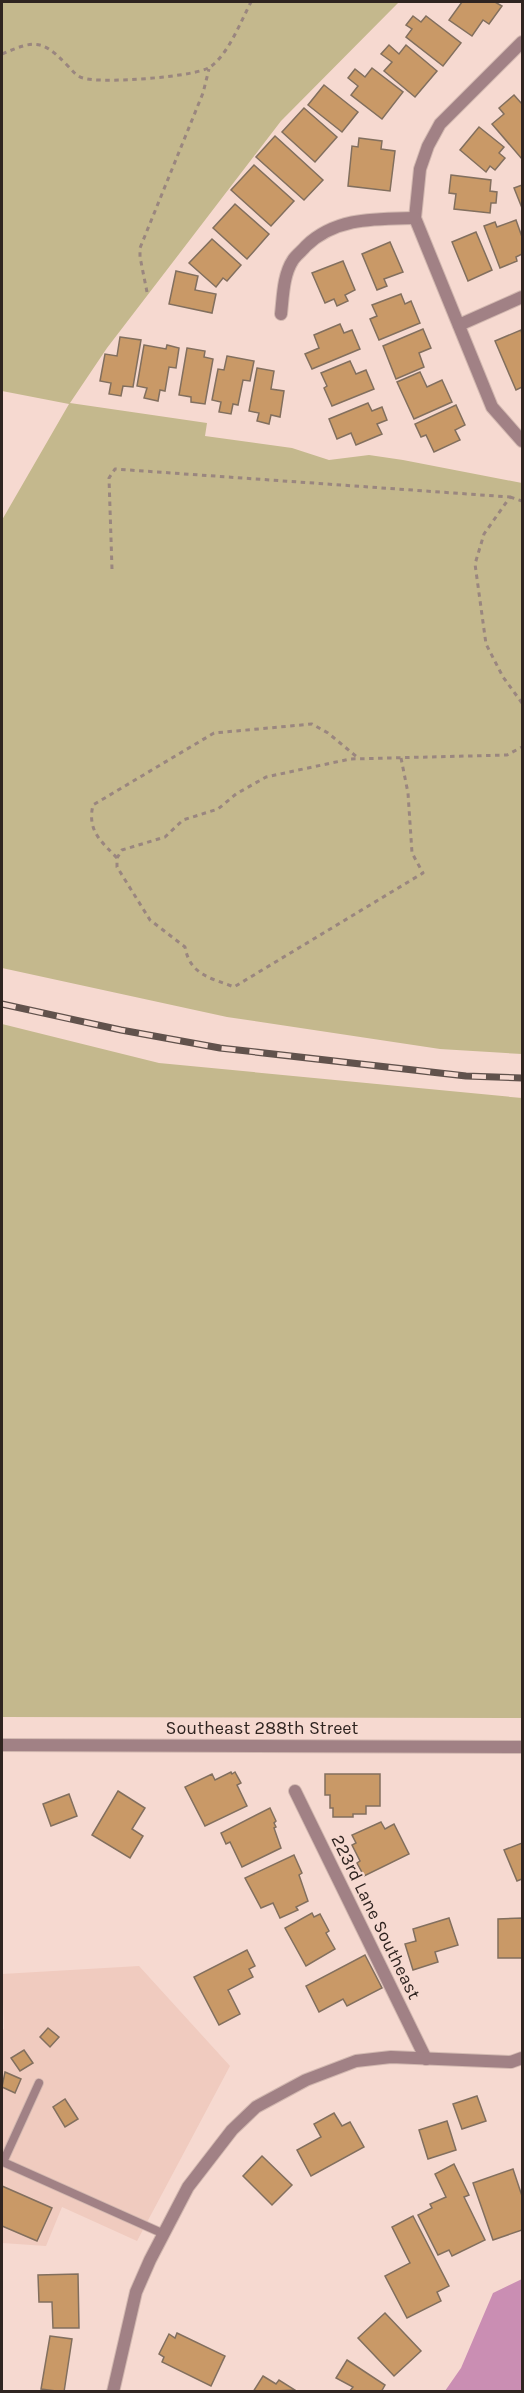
<svg xmlns="http://www.w3.org/2000/svg" width="524" height="2393" viewBox="0 0 524 2393" font-family="Karla,sans-serif">
<style>
.built{fill:#f0cbbf}
.green{fill:#c4b88d}
.water{fill:#ca8eb3}
.building{fill:#c99967;stroke:#826f5e;stroke-width:1.5}
.lines{fill:none;stroke-linecap:round;stroke-linejoin:round}
.service-casing{stroke:#d2b8b0;stroke-width:10}
.minor-casing{stroke:#d2b8b0;stroke-width:14}
.tertiary-casing{stroke:#d2b8b0;stroke-width:14}
.path{stroke:#9a867f;stroke-width:3;stroke-dasharray:4.5 4.5;stroke-linecap:butt}
.service{stroke:#a18185;stroke-width:8}
.minor{stroke:#a18185;stroke-width:12}
.tertiary{stroke:#a18185;stroke-width:12}
.rail-casing{stroke:#61524c;stroke-width:7}
.rail{stroke:#f6d9d0;stroke-width:4.5;stroke-dasharray:14;stroke-linecap:butt}
.labels{text-anchor:middle;dominant-baseline:central;stroke-width:4.5;stroke-linejoin:round;paint-order:stroke}
.street-label{font-size:18px;fill:#2f2420;stroke:#f6d9d0}
</style>
<rect width="100%" height="100%" fill="#f6d9d0"/>
<path class="built" d="M139,1966L230,2066L137,2241L62,2207L46,2246L2,2243V2030L4,2029L2,1974Z"/>
<g class="green">
<path d="M2,2H399L281,121L107,348L70,403L207,423L205,436L292,448L329,460L369,455L403,460L522,483V1054L440,1049L227,1017L2,968V520L69,404L2,391Z"/>
<path d="M2,1024L159,1063L522,1098V1718L2,1717Z"/>
</g>
<path class="water" d="M522,2279V2391H445L461,2368L493,2293Z"/>
<g class="building">
<path d="M462,2H495L502,6L489,24L483,20L472,36L449,20Z"/>
<path d="M413,16L421,22L426,16L461,43L443,66L406,37L412,29L406,25Z"/>
<path d="M389,45L399,54L406,45L437,71L415,97L384,71L392,62L381,54Z"/>
<path d="M372,68L403,92L382,119L351,95L358,86L348,78L355,69L365,77Z"/>
<path d="M324,85L358,112L342,132L308,105Z"/>
<path d="M514,95L522,104V159L492,124L504,114L499,108Z"/>
<path d="M304,108L337,137L315,162L282,132Z"/>
<path d="M479,127L504,147L499,153L505,158L495,170L490,166L486,172L460,150Z"/>
<path d="M275,136L323,180L304,200L256,157Z"/>
<path d="M359,138L382,141L381,149L395,151L390,191L348,186L352,146L358,147Z"/>
<path d="M254,165L294,201L271,226L231,190Z"/>
<path d="M451,175L491,180L490,191L497,192L496,203H491L490,213L454,209L456,194L449,193Z"/>
<path d="M522,185V208L514,188Z"/>
<path d="M235,204L269,234L247,259L213,228Z"/>
<path d="M516,220L522,237V254L516,257L517,261L500,268L484,226L495,222L497,227Z"/>
<path d="M476,232L492,270L468,281L452,242Z"/>
<path d="M212,239L241,265L227,281L223,278L216,287L189,263Z"/>
<path d="M390,242L403,272L384,279L387,286L377,290L362,254Z"/>
<path d="M343,261L355,290L345,295L348,301L337,306L334,299L325,303L312,273Z"/>
<path d="M176,271L198,276L195,290L216,294L212,313L169,304Z"/>
<path d="M401,294L405,304L411,301L420,323L379,340L370,319L377,316L372,305Z"/>
<path d="M340,324L344,333L352,330L360,349L312,369L305,354L319,348L314,335Z"/>
<path d="M423,329L431,348L419,353L424,367L396,379L383,346Z"/>
<path d="M521,330L522,334V387L516,390L495,341Z"/>
<path d="M120,337L141,340L133,387L123,386L121,396L109,394L111,383L100,381L105,354L117,356Z"/>
<path d="M144,345L166,349L167,345L179,348L176,368L169,367L165,391L160,390L158,401L144,398L147,388L137,386Z"/>
<path d="M187,348L205,351L204,357L213,359L205,404L191,402V397L179,395Z"/>
<path d="M227,356L254,361L250,381L243,380L238,405L233,404L231,414L219,412L221,402L212,400L218,369L224,370Z"/>
<path d="M350,361L356,374L366,370L374,389L332,406L324,388L327,386L321,373Z"/>
<path d="M257,368L274,371L271,389L284,391L280,417L271,415L269,424L257,421L259,413L249,411Z"/>
<path d="M420,372L427,387L442,380L452,402L414,419L397,382Z"/>
<path d="M368,403L372,411L382,407L387,420L377,424L382,434L356,445L351,433L337,439L329,419Z"/>
<path d="M456,405L465,425L455,430L460,440L434,452L426,435L421,437L415,424Z"/>
<path d="M231,1772L232,1774L235,1772L241,1783L237,1785L247,1806L205,1826L185,1787L212,1774L215,1780Z"/>
<path d="M325,1774H380V1806H366V1814H353V1817H333V1808H330V1795H325Z"/>
<path d="M118,1791L145,1808L132,1829L143,1836L130,1858L92,1835Z"/>
<path d="M69,1794L77,1816L51,1826L43,1804Z"/>
<path d="M270,1808L276,1821L274,1823L276,1827L274,1828L281,1848L242,1867L230,1842L226,1844L221,1833Z"/>
<path d="M381,1822L385,1829L394,1824L409,1854L364,1876L357,1863L360,1861L352,1845L356,1843L352,1835Z"/>
<path d="M522,1843V1879L517,1881L504,1850Z"/>
<path d="M294,1855L302,1873L299,1875L308,1901L296,1907L298,1910L280,1918L273,1903L261,1908L245,1878Z"/>
<path d="M312,1913L314,1917L320,1914L329,1931L326,1933L335,1949L306,1966L285,1928Z"/>
<path d="M449,1918L458,1945L435,1952L438,1962L413,1970L405,1944L416,1941L413,1929Z"/>
<path d="M522,1918V1958H498V1919Z"/>
<path d="M247,1950L255,1966L249,1969L253,1977L228,1990L240,2014L219,2025L194,1977Z"/>
<path d="M365,1955L382,1988L347,2006L343,1999L319,2012L306,1986Z"/>
<path d="M48,2028L59,2037L50,2047L40,2037Z"/>
<path d="M24,2050L33,2063L20,2071L11,2058Z"/>
<path d="M5,2072L21,2079L15,2093L2,2087Z"/>
<path d="M477,2096L486,2121L462,2129L453,2104Z"/>
<path d="M65,2099L78,2119L65,2127L53,2107Z"/>
<path d="M334,2113L342,2126L350,2122L364,2147L311,2176L297,2150L321,2137L314,2124Z"/>
<path d="M447,2121L456,2150L428,2159L419,2130Z"/>
<path d="M262,2156L292,2185L272,2205L243,2176Z"/>
<path d="M454,2164L469,2195L464,2197L485,2240L452,2256L449,2250L438,2255L418,2215L432,2208L430,2204L446,2197L435,2174Z"/>
<path d="M513,2169L522,2196V2230L493,2240L473,2183Z"/>
<path d="M2,2186L52,2208L37,2241L2,2226Z"/>
<path d="M413,2216L449,2286L437,2292L441,2301L407,2318L385,2276L410,2263L392,2227Z"/>
<path d="M78,2274L79,2328H53L52,2302H39L38,2275Z"/>
<path d="M385,2313L421,2351L394,2376L358,2338Z"/>
<path d="M177,2333L225,2356L211,2386L162,2362L164,2357L159,2354L169,2334L175,2338Z"/>
<path d="M50,2336L72,2339L64,2392L41,2389Z"/>
<path d="M347,2360L385,2385L381,2392H349L353,2387L336,2378Z"/>
<path d="M263,2376L276,2384L279,2380L295,2390L253,2392Z"/>
</g>
<g class="lines">
<defs>
<path id="service" d="M39,2083L3,2162L164,2234"/>
<g id="minor">
<path d="M522,42L440,124L428,146L420,169L415,218L492,407L522,441"/>
<path d="M281,314C283,297 283,275 293,260C296,255 302,251 306,246C336,217 376,219 415,218"/>
<path d="M459,325L522,297"/>
<path d="M295,1791L426,2059"/>
<path d="M113,2392L136,2292L150,2260L188,2187L232,2130L256,2107L306,2080L356,2061L391,2057L511,2062L522,2058"/>
</g>
<path id="tertiary" d="M2,1745L522,1747"/>
</defs>
<use href="#service" class="service-casing"/>
<use href="#minor" class="minor-casing"/>
<use href="#tertiary" class="tertiary-casing"/>
<g class="path">
<path d="M2,54C33,41 41,38 66,64C72,70 76,76 83,78C99,84 197,77 210,67C228,55 241,21 251,2"/>
<path d="M147,292L140,257V248L203,93L209,69"/>
<path d="M510,497L522,501"/>
<path d="M112,569L109,478L115,469L510,497L484,534L475,564L486,644L503,677L522,703"/>
<path d="M401,758L408,793L412,853L423,873L234,987C211,978 190,975 185,947L150,920L117,867V858L122,850L165,837L183,820L218,809L236,794L266,777L350,759L507,755L522,747"/>
<path d="M117,858C101,841 87,831 93,805L214,733L312,724L328,733L357,757"/>
</g>
<use href="#service" class="service"/>
<use href="#minor" class="minor"/>
<use href="#tertiary" class="tertiary"/>
<defs>
<path id="rail" d="M2,1004L121,1030L220,1048L466,1076L522,1078"/>
</defs>
<use href="#rail" class="rail-casing"/>
<use href="#rail" class="rail"/>
</g>
<g class="labels">
<g class="street-label">
<text x="262" y="1728">Southeast 288th Street</text>
<text transform="translate(376 1917) rotate(64)">223rd Lane Southeast</text>
</g>
</g>
<rect width="524" height="2393" fill="none" stroke="#2f2420" stroke-width="6"/>
</svg>
